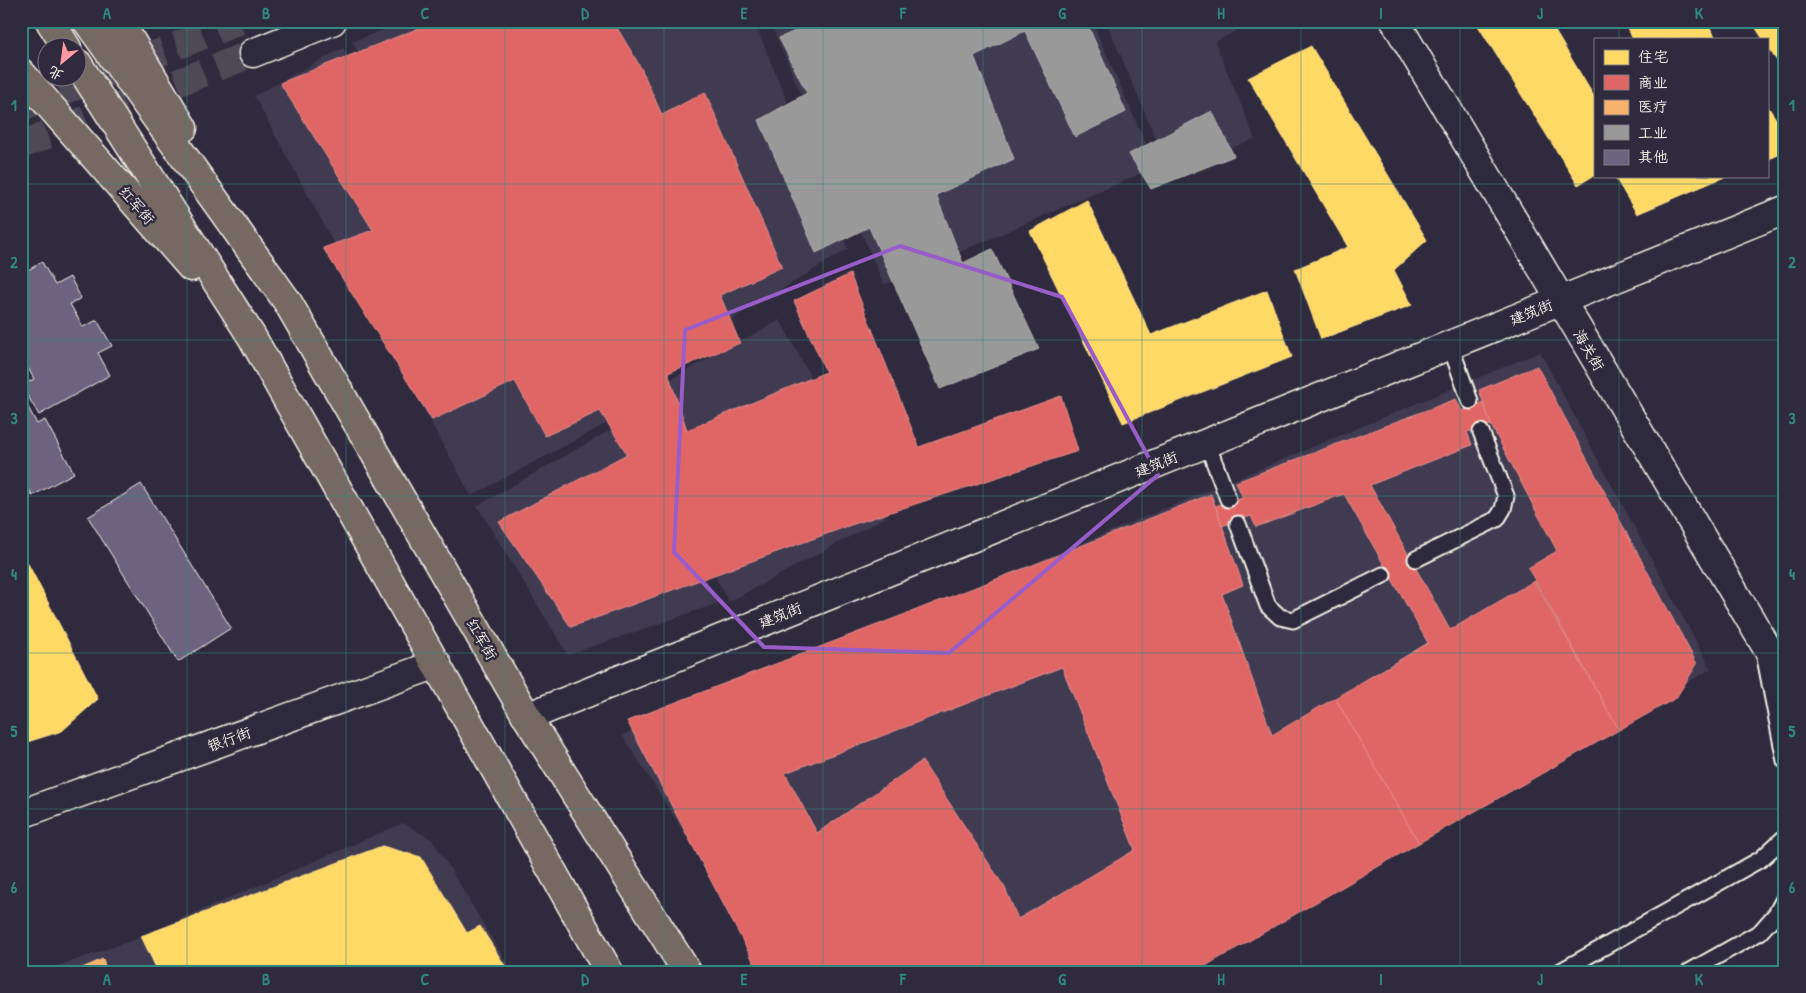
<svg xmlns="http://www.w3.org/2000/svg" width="1806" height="993" viewBox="0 0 1806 993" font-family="'Patrick Hand','LXGW WenKai TC',sans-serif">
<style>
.built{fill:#413b51}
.homes{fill:#ffd966;stroke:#fce08d}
.shops{fill:#e06666;stroke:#e6908d;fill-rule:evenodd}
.health{fill:#f6b26b;stroke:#f5c590}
.industry{fill:#999;stroke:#b4b3b1}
.building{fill:#6c6381;stroke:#f4f1e8}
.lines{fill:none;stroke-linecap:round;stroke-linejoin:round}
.secondary-tunnel{stroke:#4d4857;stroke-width:28;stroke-dasharray:28 14;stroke-linecap:butt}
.lane-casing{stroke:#f4f1e8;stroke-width:19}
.secondary-casing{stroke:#f4f1e8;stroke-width:31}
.primary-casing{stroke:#f4f1e8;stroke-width:31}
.lane{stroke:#2f2a3d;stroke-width:15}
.secondary{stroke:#2f2a3d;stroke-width:28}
.primary{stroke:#766964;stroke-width:28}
.marked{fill:none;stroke:#995dc9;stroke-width:4;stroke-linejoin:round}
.grid{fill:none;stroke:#318880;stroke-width:1;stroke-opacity:0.55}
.labels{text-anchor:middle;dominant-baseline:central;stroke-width:5;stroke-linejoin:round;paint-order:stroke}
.street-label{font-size:15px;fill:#f4f1e8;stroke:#2f2a3d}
.neatline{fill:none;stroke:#318880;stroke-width:2}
.grid-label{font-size:16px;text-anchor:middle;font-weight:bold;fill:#318880}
</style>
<rect width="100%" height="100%" fill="#2f2a3d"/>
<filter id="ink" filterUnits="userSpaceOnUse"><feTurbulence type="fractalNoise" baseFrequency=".02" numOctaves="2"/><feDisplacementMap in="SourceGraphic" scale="10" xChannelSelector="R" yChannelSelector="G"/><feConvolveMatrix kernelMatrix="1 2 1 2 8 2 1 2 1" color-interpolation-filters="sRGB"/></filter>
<g filter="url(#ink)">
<g class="built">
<path d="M406,21H754L848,249L666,360L438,185L352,42Z"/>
<path d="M784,21H1092L1156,167L884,285L772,27Z"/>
<path d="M1106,21H1255L1215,42L1255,139L1170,172Z"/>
<path d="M343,48L430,209L667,381L780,320L886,517L729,602L626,413L471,496L254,96Z"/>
<path d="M1540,352L1711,669L1178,972H773L622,735Z"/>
<path d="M621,424L719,603L568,655L477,506Z"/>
<path d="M403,823L433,840L512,972H384L343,948L196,972L169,924Z"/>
<path d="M151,934L176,972H41Z"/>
</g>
<g class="homes">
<path d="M1475,21H1549L1595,98V175L1578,185Z"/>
<path d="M1623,21H1706L1715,36L1710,39H1633Z"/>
<path d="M1751,21H1785V73L1767,46V39H1763Z"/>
<path d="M1311,46L1427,240L1394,270L1412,305L1321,339L1295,269L1348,247L1248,78Z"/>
<path d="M1767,105L1785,133V152L1767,160Z"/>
<path d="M1614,176H1727L1637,214Z"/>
<path d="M1087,200L1151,335L1267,290L1292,357L1123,423L1030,231Z"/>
<path d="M21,550L98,699L62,731L21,744Z"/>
<path d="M382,846L421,857L467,933L480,926L509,972H343L339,970L335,972H158L141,936Z"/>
</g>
<g class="shops">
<path d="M437,21H613L641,68L662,115L705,92L782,267L720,295L740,343L668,373L687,430L826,372L794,301L850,274L919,447L1061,396L1078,451L851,525L571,627L499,522L627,454L600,411L545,436L515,381L432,420L323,248L373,230L280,83Z"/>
<path d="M1537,366L1697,664L1676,698L1619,730L1528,568L1557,551L1491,425L1479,390Z"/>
<path d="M1456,399L1462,411L1483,402L1491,425L1467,432L1472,445L1370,485L1450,630L1534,581L1619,730L1419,843L1335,698L1428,643L1344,494L1256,527L1251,516L1222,526L1215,506L1243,498L1236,482Z"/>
<path d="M1211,494L1243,585L1222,594L1272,735L1335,698L1419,843L1195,972H759L627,721L1033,565ZM1062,667L1135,850L1018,919L1005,888L922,761L817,833L785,773Z"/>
</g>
<path class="health" d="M103,959L107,972H73Z"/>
<g class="industry">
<path d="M819,21H1086L1126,112L1075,137L1025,31L974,56L1014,159L936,195L963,263L992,249L1039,349L940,389L869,227L816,253L759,120L807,93L779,38Z"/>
<path d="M1212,111L1234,156L1151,189L1129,154Z"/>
</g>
<g class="building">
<path d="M42,262L55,285L70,277L81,298L70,304L83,327L97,320L112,346L98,353L110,375L39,415L22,386L34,379L21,355V274Z"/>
<path d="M22,396L37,424L45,420L74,473L32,496L29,489L21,493Z"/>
<path d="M141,484L231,628L178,662L88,517Z"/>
</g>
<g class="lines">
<g class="secondary-tunnel">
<path d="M21,108L239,21"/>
<path d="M21,145L253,53"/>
</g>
<defs>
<g id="lane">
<path d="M1450,345L1470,401"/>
<path d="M1207,443L1228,499"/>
<path d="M1238,524L1268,606L1280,617L1293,620L1383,575"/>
<path d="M1416,559L1497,519L1503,509L1506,496L1481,432"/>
<path d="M1765,658L1785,761"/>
<path d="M1559,972L1761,859L1785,837"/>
<path d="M1689,972L1760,932L1776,914L1785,897"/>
</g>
<g id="secondary">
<path d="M1395,21L1785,678"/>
<path d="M253,53L332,21"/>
<path d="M527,717L1785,210"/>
<path d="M21,814L437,664"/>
</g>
<g id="primary">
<path d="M50,21L67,48"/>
<path d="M87,21L287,301L527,717L687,972"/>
<path d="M119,21L183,128"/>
<path d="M78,64L252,337L609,972"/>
<path d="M21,73L191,267"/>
</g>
</defs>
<use href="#lane" class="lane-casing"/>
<use href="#secondary" class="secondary-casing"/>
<use href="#primary" class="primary-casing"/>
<use href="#lane" class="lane"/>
<use href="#secondary" class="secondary"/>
<use href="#primary" class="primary"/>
</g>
</g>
<path class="marked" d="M900,246L1062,297L1158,475L949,653L764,647L674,552L685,330Z"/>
<path class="grid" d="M187,21V972M346,21V972M505,21V972M664,21V972M823,21V972M983,21V972M1142,21V972M1301,21V972M1460,21V972M1619,21V39M1619,176V972M21,184H1785M21,340H1785M21,496H1785M21,653H1785M21,809H1785"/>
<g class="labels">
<g class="street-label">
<text transform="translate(137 205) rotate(49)">红军街</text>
<text transform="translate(1531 312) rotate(-22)">建筑街</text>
<text transform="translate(1589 350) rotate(59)">海关街</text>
<text transform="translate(1156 464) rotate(-22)">建筑街</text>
<text transform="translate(780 615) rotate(-22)">建筑街</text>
<text transform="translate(482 639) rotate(60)">红军街</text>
<text transform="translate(229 739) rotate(-20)">银行街</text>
</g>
</g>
<rect width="1806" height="993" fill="none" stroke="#2f2a3d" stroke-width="55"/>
<rect x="1594" y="38" width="175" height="140" fill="#2f2a3d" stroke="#7e7a81"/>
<rect x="1604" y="50" width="25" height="15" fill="#ffd966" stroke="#7e7a81"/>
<text x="1638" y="62" font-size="15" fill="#f4f1e8">住宅</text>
<rect x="1604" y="75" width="25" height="15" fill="#e06666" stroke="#7e7a81"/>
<text x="1638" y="88" font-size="15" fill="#f4f1e8">商业</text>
<rect x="1604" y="100" width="25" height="15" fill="#f6b26b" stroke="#7e7a81"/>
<text x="1638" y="112" font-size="15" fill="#f4f1e8">医疗</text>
<rect x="1604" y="125" width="25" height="15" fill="#999999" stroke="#7e7a81"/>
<text x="1638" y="138" font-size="15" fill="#f4f1e8">工业</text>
<rect x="1604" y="150" width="25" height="15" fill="#6c6381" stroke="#7e7a81"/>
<text x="1638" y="162" font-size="15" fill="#f4f1e8">其他</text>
<g transform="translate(62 62) rotate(209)"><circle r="24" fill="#2f2a3d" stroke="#7e7a81"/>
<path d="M0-4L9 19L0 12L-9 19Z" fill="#ff9aa2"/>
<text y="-8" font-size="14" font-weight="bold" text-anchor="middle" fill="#f4f1e8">北</text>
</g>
<rect x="28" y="28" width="1750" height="938" class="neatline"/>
<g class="grid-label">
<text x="107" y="19">A</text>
<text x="266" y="19">B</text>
<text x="425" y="19">C</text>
<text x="585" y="19">D</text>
<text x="744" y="19">E</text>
<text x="903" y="19">F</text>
<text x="1062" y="19">G</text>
<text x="1221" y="19">H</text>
<text x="1381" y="19">I</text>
<text x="1540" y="19">J</text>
<text x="1699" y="19">K</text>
<text x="14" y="111">1</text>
<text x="1792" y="111">1</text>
<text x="14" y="268">2</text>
<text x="1792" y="268">2</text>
<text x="14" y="424">3</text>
<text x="1792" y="424">3</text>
<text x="14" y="580">4</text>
<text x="1792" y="580">4</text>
<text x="14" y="737">5</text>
<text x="1792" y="737">5</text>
<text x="14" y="893">6</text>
<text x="1792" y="893">6</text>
<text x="107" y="985">A</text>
<text x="266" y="985">B</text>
<text x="425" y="985">C</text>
<text x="585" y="985">D</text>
<text x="744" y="985">E</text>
<text x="903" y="985">F</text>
<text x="1062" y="985">G</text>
<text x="1221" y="985">H</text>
<text x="1381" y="985">I</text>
<text x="1540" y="985">J</text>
<text x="1699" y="985">K</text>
</g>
</svg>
